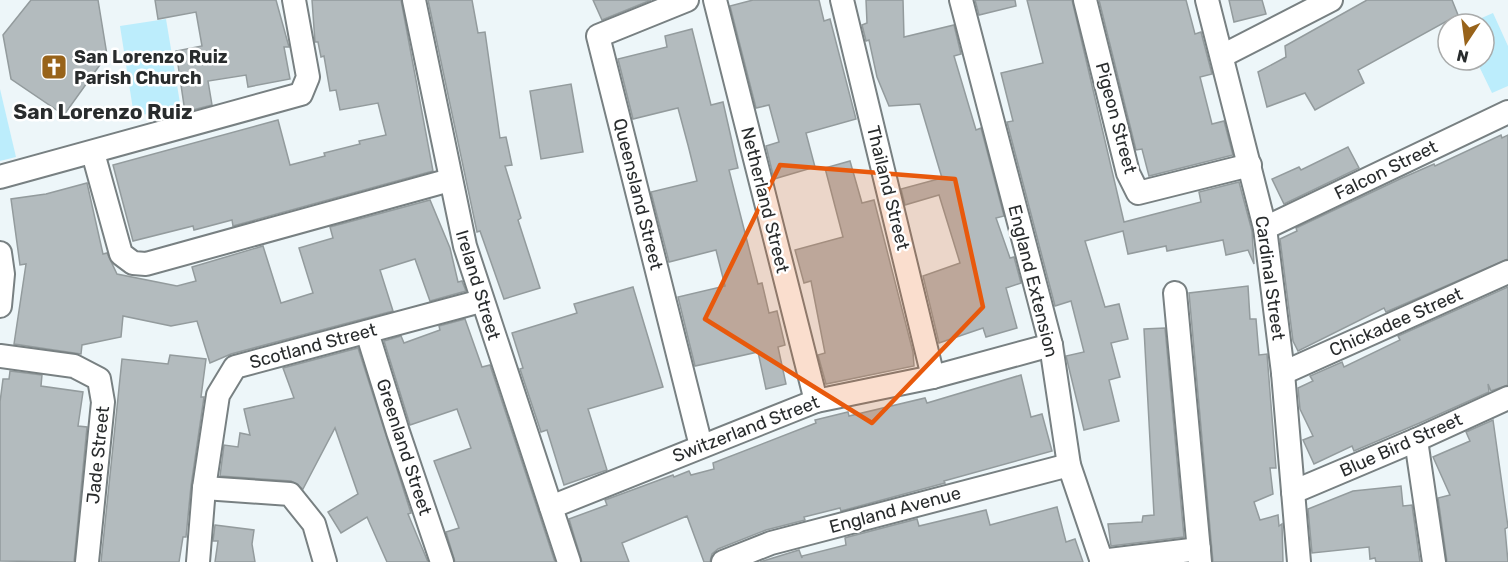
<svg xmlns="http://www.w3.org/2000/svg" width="1508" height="562" viewBox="0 0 1508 562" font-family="Rubik,sans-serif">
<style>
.green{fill:#bcedfc}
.building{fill:#b3bbbe;stroke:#939b9d;stroke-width:1.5}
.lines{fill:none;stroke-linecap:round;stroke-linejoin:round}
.street-casing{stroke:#788082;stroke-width:26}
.street{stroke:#fff;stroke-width:22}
.marked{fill:#e8590c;fill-opacity:0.2;stroke:#e8590c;stroke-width:4.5;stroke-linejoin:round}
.labels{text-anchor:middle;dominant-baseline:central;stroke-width:5;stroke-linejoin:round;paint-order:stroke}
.poi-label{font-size:18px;font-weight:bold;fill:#292c2d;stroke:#fff;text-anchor:start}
.street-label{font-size:18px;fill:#292c2d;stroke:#fff}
.quarter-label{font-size:21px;font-weight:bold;fill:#292c2d;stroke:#fff}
</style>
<rect width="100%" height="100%" fill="#edf6f9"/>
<g class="green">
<path d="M1493,13L1508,46V86L1492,93L1476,60H1484V24H1468Z"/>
<path d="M166,19L181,109L134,116L120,26Z"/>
<path d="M0,89L16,157L0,161Z"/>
</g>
<g class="building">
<path d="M31,0H98L107,55L64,115L11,79L3,35Z"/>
<path d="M155,0H276L289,47H284L290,79L248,87L246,75L208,81L212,105L185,112L176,51L202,46L196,12L158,19Z"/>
<path d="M312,0H401L433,171L233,226L232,220L194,230L193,226L133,241L113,165L278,120L290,165L325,156L324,153L360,144L359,141L386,135L378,103L340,110L336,90L330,91L324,56L321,57L318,42H315Z"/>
<path d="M428,0H472L478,33L485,32L500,138L506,137L512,165L505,166L521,218L518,220L540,288L504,299L480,231L477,232Z"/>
<path d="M593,0H651L602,20Z"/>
<path d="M753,0H819L824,21L830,19L856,119L806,133L815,167L774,179L766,146L779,142L769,105L756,108L730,6Z"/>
<path d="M866,0H903L904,37L954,25L961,54L954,56L976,130L981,128L1004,216L996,218L1010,258L1014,257L1021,283L1006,288L1017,328L986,337L983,328L939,343L923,276L960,263L939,195L905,205L901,189L942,178L920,104L889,106L877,77L869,40L866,41L862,25L867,23Z"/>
<path d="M975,0H1015L1016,6L979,15Z"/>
<path d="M1027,0H1072L1124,222L1201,202L1199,192L1239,182L1252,231L1254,264L1248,250L1226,255L1223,240L1167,251L1166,246L1128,254L1123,231L1085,241L1105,307L1119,304L1128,339L1111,343L1120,377L1109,380L1119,421L1084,430L1066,356L1084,352L1071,301L1055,306L1007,122L1013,121L1001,73L1043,63Z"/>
<path d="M1099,0H1186L1195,34L1201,32L1212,74L1200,77L1212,124L1224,121L1233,155L1149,176L1142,149L1136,150Z"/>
<path d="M1229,0H1262L1266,14L1234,22Z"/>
<path d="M1367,0H1452L1458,15L1358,70L1364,83L1315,110L1305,93L1267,107L1258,72L1286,57L1285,46Z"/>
<path d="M692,29L711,105L723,102L738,168L729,170L758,284L762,283L769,313L777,311L785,345L778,347L786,384L766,389L758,352L695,366L678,297L725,286L716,250L669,262L651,192L697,181L688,145L678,108L633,119L618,59L667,47L665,36Z"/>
<path d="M571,84L583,152L541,159L530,91Z"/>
<path d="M1501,135L1502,138L1508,135V259L1386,312L1384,308L1298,351L1293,341L1280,239L1297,231L1296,228L1402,178L1434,164L1435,166Z"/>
<path d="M1348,147L1359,168L1284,204L1272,179L1299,167L1301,170Z"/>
<path d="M850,161L862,203L874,200L913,352L914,366L826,384L818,355L825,353L811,281L804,283L795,250L843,237L825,168Z"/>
<path d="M87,183L103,254L107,253L117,274L177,286L196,281L192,267L263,246L281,303L313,293L299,248L333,238L330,227L430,200L450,248L458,282L462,281L466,291L430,301L415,259L380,270L393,311L231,354L210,363L197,321L171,326L123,316L121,337L82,345L81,354L14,344L26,264L20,265L11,199L46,194Z"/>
<path d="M1248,286L1250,319H1256L1259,355L1267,354L1276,468H1270L1273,494L1254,502L1260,520L1278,515L1279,526L1282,524L1283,562H1213L1189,293Z"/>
<path d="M633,287L663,387L588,409L607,470L564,485L547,430L541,432L520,369L523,368L512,333L577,313L574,304Z"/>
<path d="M1508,287V385L1491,391L1488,384L1489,392L1422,422L1354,451L1352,446L1314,464L1303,440L1313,436L1300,409L1298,388L1313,381L1310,376L1342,362L1344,367L1400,340L1398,336Z"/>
<path d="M465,319L482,367L490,365L555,562H455L446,532L459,528L434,461L471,448L457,409L410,425L384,341L401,336L404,343L440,330L439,326Z"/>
<path d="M1165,328L1184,537L1111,546L1108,524L1142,522L1143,516L1154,515L1144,329Z"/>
<path d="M358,348L411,513L408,514L428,562H387L367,517L341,533L328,512L358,494L335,428L303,489L291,481L220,476L224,445L238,447L240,433L250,435L244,409L294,398L283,368Z"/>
<path d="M170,355L206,359L201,397H204L191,486L186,537H183L179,562H101L122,359L168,364Z"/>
<path d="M10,371L42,375L41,386L83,392L78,426L87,427L74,562L0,561V402L3,379H9Z"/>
<path d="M1021,375L1031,417L1042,414L1052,451L944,481L945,483L841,511L840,508L804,517L805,520L766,530L718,549L712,554L710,562H704L687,516L622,543L629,562H582L569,519L607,505L605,500L673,475L674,477L689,471L691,475L714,469L713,463L816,423L815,420L848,412L849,416L925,398L927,403Z"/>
<path d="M1493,420L1508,527L1505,529L1508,562H1447L1438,498L1450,495L1433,457L1470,441L1466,432Z"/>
<path d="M1401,486L1403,506L1412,505L1420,562H1376L1375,558L1370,559L1369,547L1312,553L1308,509L1353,491Z"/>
<path d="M1057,507L1066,542L1075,539L1083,562H760L799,550L802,558V556L846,545L845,538L848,537L917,519L919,526L986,510L990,525Z"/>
<path d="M215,525L254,530L252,544L255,562H215L218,541H213Z"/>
</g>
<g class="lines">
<defs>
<g id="street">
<path d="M414,0L465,246L569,562"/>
<path d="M687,0L598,36L701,446"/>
<path d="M715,0L816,401"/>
<path d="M842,0L933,377"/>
<path d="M961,0L1051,345L1069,465L1102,562"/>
<path d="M1085,0L1128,173L1138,193L1250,165"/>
<path d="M1207,0L1265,228L1283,373L1299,562"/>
<path d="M1222,56L1331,0"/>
<path d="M93,153L121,254L133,263L146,264L450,180"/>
<path d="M0,177L301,94L308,77L294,0"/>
<path d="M1265,228L1508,112"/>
<path d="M0,253L3,274L0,306"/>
<path d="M1175,293L1200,562"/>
<path d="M367,332L398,432L442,562"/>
<path d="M0,356L74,366L99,379L103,402L87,562"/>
<path d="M1283,373L1508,272"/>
<path d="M1416,440L1434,562"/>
<path d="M204,488L290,494L314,524L325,562"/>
<path d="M1293,492L1416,440L1508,398"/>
<path d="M551,507L816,401L933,377L1051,345"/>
<path d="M1101,561L1199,549"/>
<path d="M198,562L204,488L218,395L235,367L481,301"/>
<path d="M723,562L771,543L1069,465"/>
</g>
</defs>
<use href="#street" class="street-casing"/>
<use href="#street" class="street"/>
</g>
<path class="marked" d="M780,165L955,179L983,307L872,423L705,319Z"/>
<defs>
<symbol id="church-square" viewBox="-11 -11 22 22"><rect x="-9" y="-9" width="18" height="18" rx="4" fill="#98631a" stroke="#fff"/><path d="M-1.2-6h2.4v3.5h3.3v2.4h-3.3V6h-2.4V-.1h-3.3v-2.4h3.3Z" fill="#fff"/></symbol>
</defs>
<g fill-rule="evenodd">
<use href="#church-square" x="39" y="52" width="30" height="30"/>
</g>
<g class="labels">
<g class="poi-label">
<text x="74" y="57">San Lorenzo Ruiz<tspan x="74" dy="21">Parish Church</tspan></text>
</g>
<g class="street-label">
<text transform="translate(1116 118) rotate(75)">Pigeon Street</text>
<text transform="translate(1386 170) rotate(-26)">Falcon Street</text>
<text transform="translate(888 188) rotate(76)">Thailand Street</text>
<text transform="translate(638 194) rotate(76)">Queensland Street</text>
<text transform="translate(765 200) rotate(76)">Netherland Street</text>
<text transform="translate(1270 278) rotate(82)">Cardinal Street</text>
<text transform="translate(1033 281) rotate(76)">England Extension</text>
<text transform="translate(478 285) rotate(73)">Ireland Street</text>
<text transform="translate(1396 322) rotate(-24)">Chickadee Street</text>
<text transform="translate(313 346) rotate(-15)">Scotland Street</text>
<text transform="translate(746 429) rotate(-21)">Switzerland Street</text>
<text transform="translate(1401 445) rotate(-24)">Blue Bird Street</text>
<text transform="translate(404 447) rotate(72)">Greenland Street</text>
<text transform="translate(98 455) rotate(-84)">Jade Street</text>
<text transform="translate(895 510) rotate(-15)">England Avenue</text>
</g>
<g class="quarter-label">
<text x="103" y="111">San Lorenzo Ruiz</text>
</g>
</g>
<g transform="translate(1466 42) rotate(193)"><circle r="28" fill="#ffffff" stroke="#a9abab" stroke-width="1.5"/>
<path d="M0-4.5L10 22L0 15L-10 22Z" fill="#98631a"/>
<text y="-9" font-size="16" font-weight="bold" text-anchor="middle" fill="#292c2d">N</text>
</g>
</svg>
